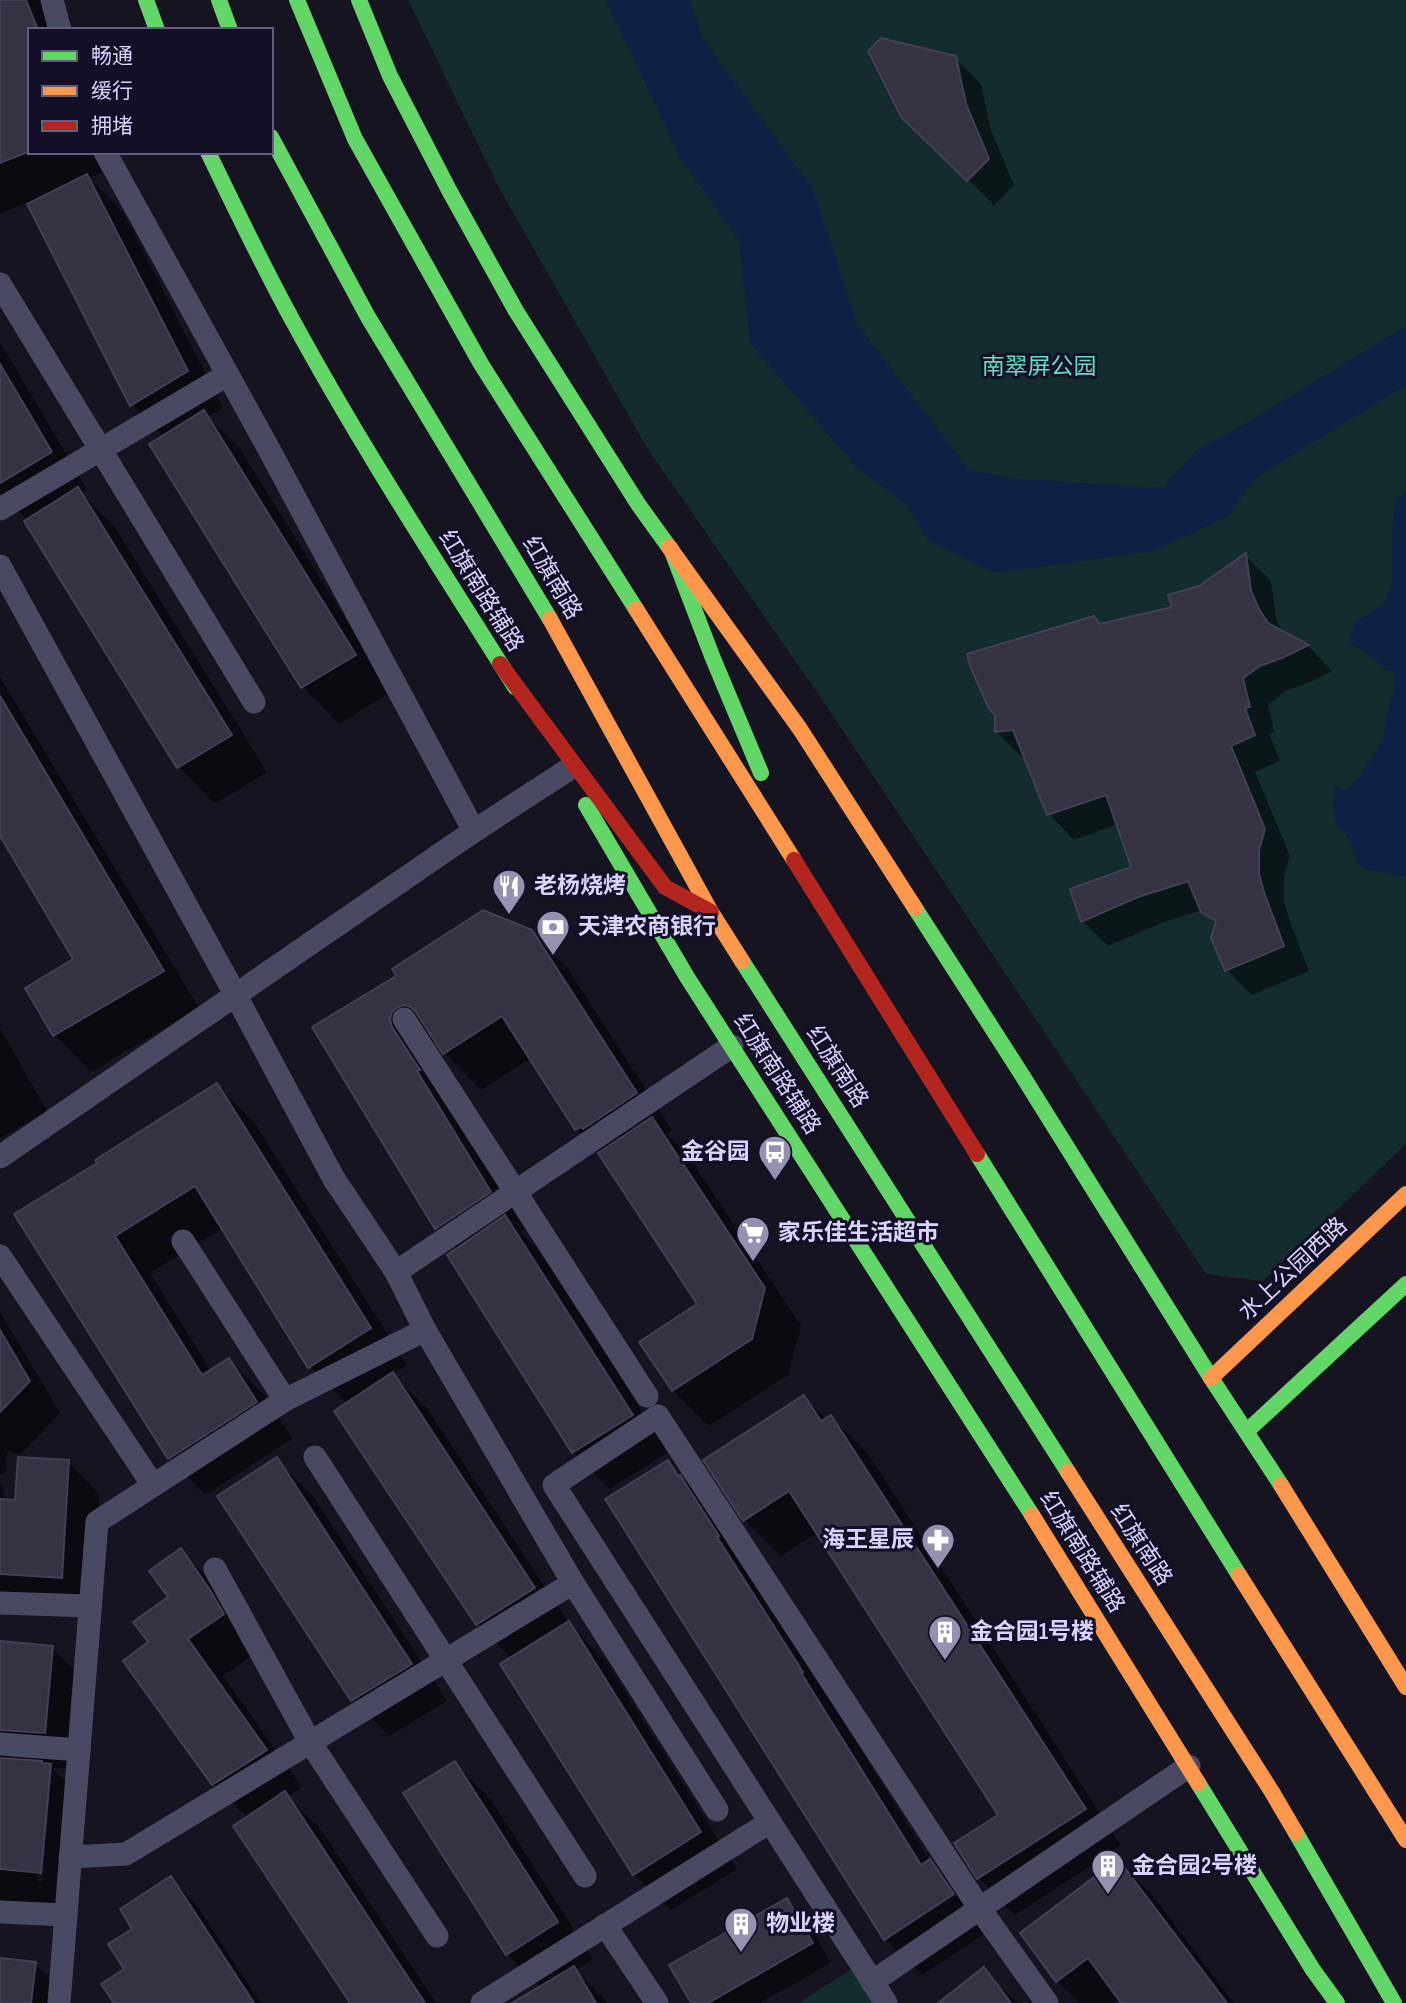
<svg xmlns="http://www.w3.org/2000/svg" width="1406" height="2003" viewBox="0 0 1406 2003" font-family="'Sofia Sans Condensed','Noto Sans SC',sans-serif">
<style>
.green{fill:#132c2d}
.water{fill:#0d2144}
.shadow{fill:#0007;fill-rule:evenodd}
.building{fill:#343243;stroke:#433f54;stroke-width:2}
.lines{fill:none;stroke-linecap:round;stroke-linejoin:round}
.street{stroke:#4a4962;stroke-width:23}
.fast{stroke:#63d668;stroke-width:16}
.slow{stroke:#ff974d;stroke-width:16}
.jam{stroke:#b3261e;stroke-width:16}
.labels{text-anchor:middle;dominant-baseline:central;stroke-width:6;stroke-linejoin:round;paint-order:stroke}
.park-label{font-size:23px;fill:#5fe0c0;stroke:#130f26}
.street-label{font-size:23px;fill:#d9d4ff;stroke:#130f26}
.poi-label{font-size:23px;font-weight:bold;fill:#d9d4ff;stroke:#130f26;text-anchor:start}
</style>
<rect width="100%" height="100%" fill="#161421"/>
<g class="green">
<path d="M408,0H1406V1144L1263,1281L1206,1274L821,698L647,448L498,186Z"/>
<path d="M852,1969L873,2003H798Z"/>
</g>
<g class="water">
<path d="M606,0H689L703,39L814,191L857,324L969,470L1014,479L1163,488L1196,450L1230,433L1406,326V385L1254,479L1228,516L1153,551L993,573L929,541L905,503L856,467L750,343L739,240L681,159Z"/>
<path d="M1406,489V877L1370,870L1358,865L1349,839L1335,821L1333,803L1335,786L1342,791L1358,780L1384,738L1385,720L1394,690L1395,678L1393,671H1387L1365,651L1352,645L1350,635L1355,622L1383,605L1392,586V533L1395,503Z"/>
</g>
<g class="shadow">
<path d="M0,0H46L58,30H30V152H109L115,167L89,178L123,212L223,408L208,417L240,449L391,692L339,724L303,687L152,444L164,437L131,405L28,202L0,214Z"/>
<path d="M955,58L981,84L991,131L1014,185L994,205L903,116Z"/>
<path d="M0,342L87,489L81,493L114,526L267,772L215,804L179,767L26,522L28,521L0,493Z"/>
<path d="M1246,556L1271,581L1276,618L1282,633L1308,646L1332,671L1310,682L1286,691L1268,704L1274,732L1269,734L1280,761L1255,772L1290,856L1284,877V901L1290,922L1309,971L1252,995L1227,970L1217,925L1202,910L1164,922L1108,946L1083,921L1134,868L1118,824L1074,840L1049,814L1026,757H1022L997,732L1094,618L1101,625L1174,608L1200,587ZM1195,877L1197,880L1155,893V890Z"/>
<path d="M0,677L199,1008L91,1072L55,1035L27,989L76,960L0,832Z"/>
<path d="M531,932L568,969L672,1130L667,1134L688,1155L801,1326L788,1375L709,1426L673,1390L700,1305L601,1153L577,1129L531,1058L481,1090L445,1053L437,1042L432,1044L526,1229L520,1232L544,1256L668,1452L610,1489L573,1452L449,1256L458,1249L437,1228L315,1028Z"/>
<path d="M0,1028L47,1111L0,1138Z"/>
<path d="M217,1085L254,1122L407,1365L393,1374L429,1411L570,1625L605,1660L737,1869L671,1910L634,1874L512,1659L478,1624L337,1411L347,1404L310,1367L223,1228L150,1273L211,1371L229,1360L266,1397L292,1439L205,1495L169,1458L17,1215Z"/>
<path d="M0,1312L60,1413L21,1454L7,1452L6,1471L0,1476Z"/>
<path d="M804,1397L827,1420L831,1417L868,1454L1121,1846L1015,1915L979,1878L956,1844L1001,1815L818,1532L781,1556L744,1519Z"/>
<path d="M276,1460L313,1496L447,1701L389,1736L353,1700Z"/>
<path d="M68,1462L99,1494L93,1608L0,1603V1483L4,1488V1501L17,1502Z"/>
<path d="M667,1462L704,1499L838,1709L836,1710L931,1862L967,1897L989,1931L922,1975L885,1939Z"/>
<path d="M181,1551L217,1587L259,1651L223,1676L302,1787L288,1797L321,1830L436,2003H352L248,1818L214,1784L125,1661L151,1643L170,1597Z"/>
<path d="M0,1643L52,1648L89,1685L81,1769L52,1768L87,1802L77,1909L0,1902ZM47,1794H50L42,1882H38Z"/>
<path d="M455,1763L491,1800L593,1959L575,1970L608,2003H516L541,1987L507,1954Z"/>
<path d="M1118,1861L1155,1898L1234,2003H1124L1120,1998L1113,2003H1080L1057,1981Z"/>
<path d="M171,1879L196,1904L261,2003H116L126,1970L135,1929Z"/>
<path d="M787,1900L806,1919L831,1963L760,2003H693Z"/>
<path d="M0,1959L35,1964L72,2000L71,2003H0Z"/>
<path d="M983,1970L1017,2003H940Z"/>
</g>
<g class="building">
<path d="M0,0H26L38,30H30V151L0,163Z"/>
<path d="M881,38L956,56L966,104L989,159L967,181L901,117L868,51Z"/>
<path d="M87,174L188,371L130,406L27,204Z"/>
<path d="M0,364L52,452L0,483Z"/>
<path d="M204,410L356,655L301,688L149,444Z"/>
<path d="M78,487L232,735L177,768L24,521Z"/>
<path d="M1246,553L1251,591L1259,609L1268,623L1309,645L1284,657L1260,666L1243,678L1250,707L1245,708L1255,735L1231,746L1265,829L1259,850V874L1265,895L1284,946L1225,971L1211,938L1216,921L1201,912L1188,881L1138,897L1081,922L1070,889L1131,867L1106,795L1047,815L1013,730L995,732V715L989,709L970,666L967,654L1094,616L1100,624L1172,607L1168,595L1199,586Z"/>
<path d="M0,696L164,971L53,1036L25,988L73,959L0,836Z"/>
<path d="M483,910L532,930L637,1093L583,1129L581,1127L575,1130L502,1016L443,1054L415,1011L411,1007L404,1005L396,1008L392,1012L390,1019L392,1027L420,1070L417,1071L491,1192L435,1229L312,1027L396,976L392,969Z"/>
<path d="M217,1083L371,1328L308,1368L195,1186L115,1236L202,1375L229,1358L257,1402L168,1459L14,1214L97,1163L95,1160Z"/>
<path d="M652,1117L765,1288L752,1339L672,1391L639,1342L697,1304L598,1153Z"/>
<path d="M505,1215L633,1415L572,1453L447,1255Z"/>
<path d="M0,1330L30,1381L0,1412Z"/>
<path d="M393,1372L535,1588L476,1625L334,1411Z"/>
<path d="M804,1395L821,1421L831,1415L1086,1809L977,1879L954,1843L998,1815L789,1491L743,1521L703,1460Z"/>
<path d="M18,1457L69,1460L62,1578L0,1574V1499L15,1500Z"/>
<path d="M277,1457L412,1664L351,1701L217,1496Z"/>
<path d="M668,1460L678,1476L680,1475L719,1536L717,1537L803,1672L801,1673L921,1865L930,1859L954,1894L884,1940L605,1499Z"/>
<path d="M181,1548L210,1590L224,1614L188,1639L267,1750L212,1785L123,1661L148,1642L133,1622L168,1597L149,1571Z"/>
<path d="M569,1621L701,1832L633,1875L500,1664Z"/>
<path d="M0,1641L53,1646L45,1733L0,1730Z"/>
<path d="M0,1758L42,1761V1763L51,1764L41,1873L0,1869Z"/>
<path d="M455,1761L558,1922L506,1955L403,1793Z"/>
<path d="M285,1791L425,2003H350L233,1826Z"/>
<path d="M1118,1859L1227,2003H1121L1088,1958L1056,1982L1020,1933Z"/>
<path d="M171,1876L254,2003H114L101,1984L124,1969L108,1944L132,1929L120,1909Z"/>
<path d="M787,1898L813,1943L708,2003H691L669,1965Z"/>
<path d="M0,1958L36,1962L31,2003H0Z"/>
<path d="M574,1966L596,2003H512Z"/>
<path d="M984,1967L1011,2003H938Z"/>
</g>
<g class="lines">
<g class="street">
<path d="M52,0L60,30"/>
<path d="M105,152L265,442L474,831"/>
<path d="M0,284L254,702"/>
<path d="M0,509L227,375"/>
<path d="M0,566L235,994L334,1179L396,1272L425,1330L573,1583L717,1810"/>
<path d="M404,1019L647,1396"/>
<path d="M0,1157L474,831L566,771"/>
<path d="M183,1241L285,1400"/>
<path d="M0,1256L153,1485"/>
<path d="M396,1272L732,1046"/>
<path d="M315,1457L585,1876"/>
<path d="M215,1569L310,1742L437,1936"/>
<path d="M0,1603L90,1606"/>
<path d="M0,1744L79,1750"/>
<path d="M70,1857L126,1854L573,1583"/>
<path d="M0,1912L66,1915"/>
<path d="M605,1925L657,2003"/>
<path d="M872,1982L1189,1766"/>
<path d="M59,2003L97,1522L285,1400L425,1330"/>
<path d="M482,2003L770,1822"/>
<path d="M886,2003L554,1485L658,1416L980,1909L1047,2003"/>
</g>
<g class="fast">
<path d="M146,0L157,30"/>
<path d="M219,0L230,30"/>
<path d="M297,0L355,139L481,364L636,609"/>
<path d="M359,0L390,76L450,192L516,311L638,504L669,547"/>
<path d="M271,137L368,317L550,619"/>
<path d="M208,152C236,210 263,267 294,323C362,448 440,567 515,687"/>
<path d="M671,549L712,656L761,773"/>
<path d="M586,805L687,977L1032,1515"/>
<path d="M915,908L1022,1075L1211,1378L1281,1485"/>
<path d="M742,961L1068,1472"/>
<path d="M977,1154L1239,1575"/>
<path d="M1247,1431L1406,1284"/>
<path d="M1198,1783L1313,1970L1337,2003"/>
<path d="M1296,1833L1394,2003"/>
</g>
<g class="slow">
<path d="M669,547L800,729L915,908"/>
<path d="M636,609L794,860"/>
<path d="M550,619L711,912L742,961"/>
<path d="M1211,1378L1406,1194"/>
<path d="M1068,1472L1272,1792L1296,1833"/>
<path d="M1281,1485L1406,1687"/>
<path d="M1032,1515L1198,1783"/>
<path d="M1239,1575L1406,1840"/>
</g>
<g class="jam">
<path d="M500,664L665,887L711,912"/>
<path d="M794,860L977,1154"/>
</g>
</g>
<defs>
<symbol id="restaurant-pin" viewBox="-11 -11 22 30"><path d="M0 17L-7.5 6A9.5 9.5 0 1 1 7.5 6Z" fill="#9591b1" stroke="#130f26"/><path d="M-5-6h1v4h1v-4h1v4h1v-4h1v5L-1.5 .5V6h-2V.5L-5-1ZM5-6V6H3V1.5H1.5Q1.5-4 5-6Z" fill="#fff"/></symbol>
<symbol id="bank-pin" viewBox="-11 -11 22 30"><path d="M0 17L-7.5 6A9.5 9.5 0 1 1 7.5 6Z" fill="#9591b1" stroke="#130f26"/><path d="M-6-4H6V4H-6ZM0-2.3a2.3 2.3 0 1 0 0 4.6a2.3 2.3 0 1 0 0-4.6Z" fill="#fff"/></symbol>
<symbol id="bus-pin" viewBox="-11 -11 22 30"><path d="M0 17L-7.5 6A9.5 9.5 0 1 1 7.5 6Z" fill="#9591b1" stroke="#130f26"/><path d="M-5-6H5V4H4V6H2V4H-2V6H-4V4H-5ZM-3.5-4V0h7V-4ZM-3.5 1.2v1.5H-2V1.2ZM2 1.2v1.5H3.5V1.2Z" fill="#fff"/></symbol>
<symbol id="supermarket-pin" viewBox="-11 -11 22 30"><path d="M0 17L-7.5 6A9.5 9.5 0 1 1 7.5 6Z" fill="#9591b1" stroke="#130f26"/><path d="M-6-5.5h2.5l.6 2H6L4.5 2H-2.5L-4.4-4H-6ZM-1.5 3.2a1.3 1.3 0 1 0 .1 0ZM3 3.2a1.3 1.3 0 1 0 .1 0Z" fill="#fff"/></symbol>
<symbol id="pharmacy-pin" viewBox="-11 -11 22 30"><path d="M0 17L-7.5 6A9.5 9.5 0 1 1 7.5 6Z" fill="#9591b1" stroke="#130f26"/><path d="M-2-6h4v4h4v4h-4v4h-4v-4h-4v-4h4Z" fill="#fff"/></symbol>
<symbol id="building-pin" viewBox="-11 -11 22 30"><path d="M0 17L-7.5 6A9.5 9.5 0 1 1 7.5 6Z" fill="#9591b1" stroke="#130f26"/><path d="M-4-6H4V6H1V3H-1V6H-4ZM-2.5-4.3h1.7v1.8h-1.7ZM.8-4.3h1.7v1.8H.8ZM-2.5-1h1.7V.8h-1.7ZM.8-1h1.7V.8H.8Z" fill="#fff"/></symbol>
</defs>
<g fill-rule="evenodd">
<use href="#restaurant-pin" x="490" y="867" width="38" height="52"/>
<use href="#bank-pin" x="534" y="908" width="38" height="52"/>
<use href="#bus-pin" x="756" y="1133" width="38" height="52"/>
<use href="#supermarket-pin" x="734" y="1214" width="38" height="52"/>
<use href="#pharmacy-pin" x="919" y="1521" width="38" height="52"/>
<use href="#building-pin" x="926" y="1613" width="38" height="52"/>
<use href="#building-pin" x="1089" y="1847" width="38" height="52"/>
<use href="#building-pin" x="722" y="1905" width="38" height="52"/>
</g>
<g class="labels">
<g class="park-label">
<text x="1039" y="367">南翠屏公园</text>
</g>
<g class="street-label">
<text transform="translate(552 578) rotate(59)">红旗南路</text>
<text transform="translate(481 591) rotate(58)">红旗南路辅路</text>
<text transform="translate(837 1067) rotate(57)">红旗南路</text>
<text transform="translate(777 1074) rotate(57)">红旗南路辅路</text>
<text transform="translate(1293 1269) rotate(-43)">水上公园西路</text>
<text transform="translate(1141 1545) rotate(57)">红旗南路</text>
<text transform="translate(1082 1552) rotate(58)">红旗南路辅路</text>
</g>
<g class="poi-label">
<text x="534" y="886">老杨烧烤</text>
<text x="578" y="927">天津农商银行</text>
<text x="750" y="1152" text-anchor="end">金谷园</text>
<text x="778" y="1233">家乐佳生活超市</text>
<text x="914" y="1540" text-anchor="end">海王星辰</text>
<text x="970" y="1632">金合园1号楼</text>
<text x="1132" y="1866">金合园2号楼</text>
<text x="766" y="1924">物业楼</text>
</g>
</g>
<rect x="28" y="28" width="245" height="126" fill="#130f26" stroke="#625e7d" stroke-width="2"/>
<rect x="42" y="51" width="35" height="10" fill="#63d668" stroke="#625e7d" stroke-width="2"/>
<text x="91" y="63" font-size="21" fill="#d9d4ff">畅通</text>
<rect x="42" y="86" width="35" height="10" fill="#ff974d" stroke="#625e7d" stroke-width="2"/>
<text x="91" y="98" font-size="21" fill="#d9d4ff">缓行</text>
<rect x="42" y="121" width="35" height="10" fill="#b3261e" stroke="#625e7d" stroke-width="2"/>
<text x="91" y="133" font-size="21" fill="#d9d4ff">拥堵</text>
</svg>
